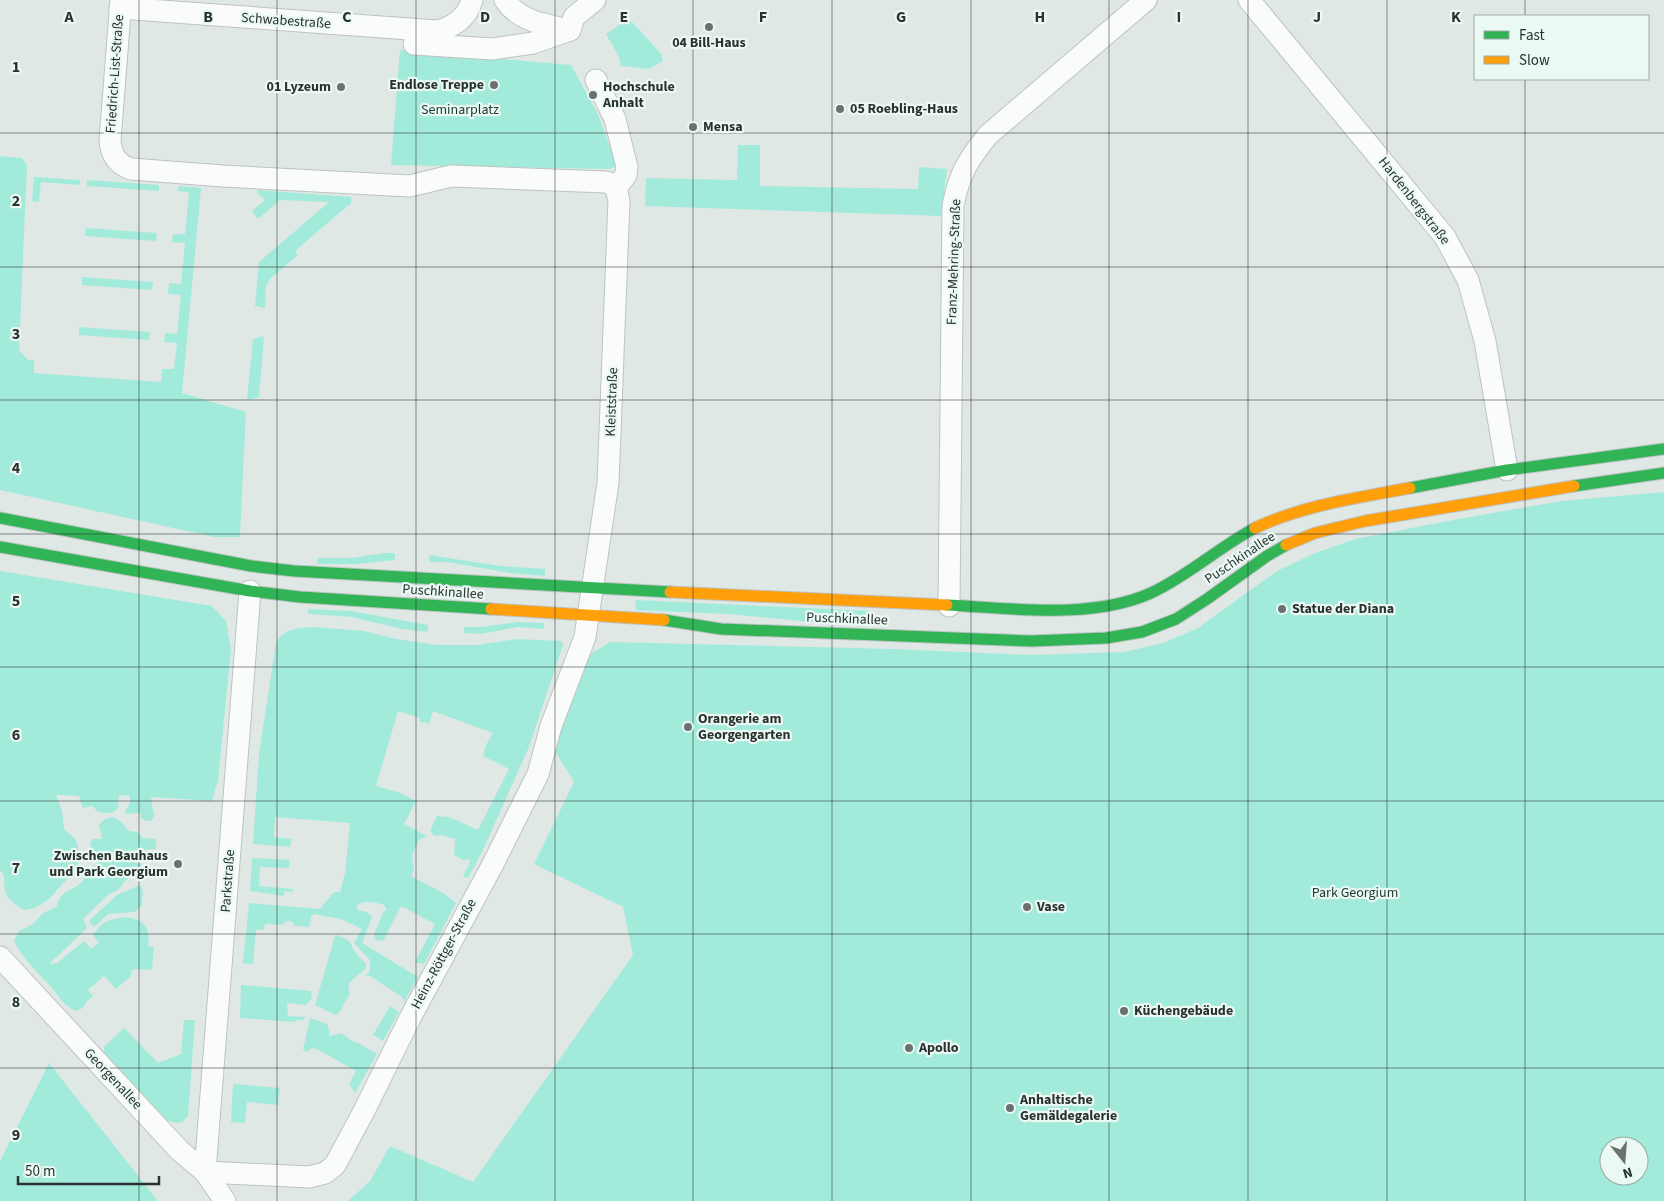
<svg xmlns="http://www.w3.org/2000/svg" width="1664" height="1201" viewBox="0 0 1664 1201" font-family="'Source Sans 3',sans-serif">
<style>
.green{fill:#a2eada;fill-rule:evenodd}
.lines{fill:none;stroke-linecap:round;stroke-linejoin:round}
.street-casing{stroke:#bdc3c2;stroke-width:23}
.fast-casing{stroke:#bdc3c2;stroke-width:13}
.slow-casing{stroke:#bdc3c2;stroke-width:13}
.street{stroke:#fafcfb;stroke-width:21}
.fast{stroke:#30b455;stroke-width:11}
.slow{stroke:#ff9f0a;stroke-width:11}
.grid{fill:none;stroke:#2b312f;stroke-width:1;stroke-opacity:0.55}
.poi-dot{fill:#6a716f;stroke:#eaf9f4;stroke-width:2}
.labels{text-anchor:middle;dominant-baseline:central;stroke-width:4.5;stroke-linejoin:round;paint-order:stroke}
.street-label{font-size:14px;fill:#2b312f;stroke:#eaf9f4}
.poi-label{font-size:14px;font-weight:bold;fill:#2b312f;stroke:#eaf9f4;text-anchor:start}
.park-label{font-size:14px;fill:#1f3731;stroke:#eaf9f4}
.grid-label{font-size:16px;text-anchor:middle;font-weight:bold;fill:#2b312f;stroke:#eaf9f4;stroke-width:4.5;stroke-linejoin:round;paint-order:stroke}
</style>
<rect width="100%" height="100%" fill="#e0e8e6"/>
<g class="green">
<path d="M625,21L632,22L661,54L663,61L649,69L621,66L618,55L606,34Z"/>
<path d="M400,50L571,65L598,114L616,164L615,167L609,169L391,165Z"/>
<path d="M738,145H760V186L918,189L919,167L947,169L941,216L645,206L646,178L737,180Z"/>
<path d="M0,156L22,158L27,165L19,350L28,360H34V373L161,382L162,369H174L177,343L164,342L165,333L177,334L181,295L168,294L169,283L181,284L185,243L172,242L173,234H185L189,192L177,191L179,186L201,188L182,393L246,412L240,537H214L0,490Z"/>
<path d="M34,177L80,180V185L41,182L39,202L32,201Z"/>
<path d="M87,180L159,185V191L87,186Z"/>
<path d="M258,190L351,197V203L295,251L298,255L270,279L266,286L265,308L255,306L259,262L329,202L280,200L258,219L252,211L265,200L257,193Z"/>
<path d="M86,228L157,233L156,241L85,236Z"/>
<path d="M82,277L153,282L152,290L82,285Z"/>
<path d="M79,327L150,332L149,340L79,335Z"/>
<path d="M264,336L259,397L247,400L253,339Z"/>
<path d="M1664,492V1201H348L370,1181L390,1146L473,1182L633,955L623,907L534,864L574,782L551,745L584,658L610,642L892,649L1030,655L1124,652L1163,643L1198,628L1277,571L1313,554L1355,539L1464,518L1561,501ZM1609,1146H1639V1176H1609Z"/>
<path d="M385,553H395V560L356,564H317V558H351Z"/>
<path d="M429,555L500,566L545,569V576L510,573L447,562H429Z"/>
<path d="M0,571L212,606L226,621L231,649L218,780L212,801L151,797L154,816L151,821H146L141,818V813L126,814L125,812L130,803V796L120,795L117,801L119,806L114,812C104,814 99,814 92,806L83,808L79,796L56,795L62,811L64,829L76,840L80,858L76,869L48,900L35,908L24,910C6,898 4,897 4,875L0,870Z"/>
<path d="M635,600L870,611L869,626L812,622L728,614L636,610Z"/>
<path d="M308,609L351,611L428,625V632L402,629L352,617L308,614Z"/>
<path d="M518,622L544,623V629L518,627L480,634L464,633V627H481Z"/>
<path d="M315,627L364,631L396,639L438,645H478L517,639L561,641L563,645L529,747L483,850L468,878L463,876L470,863L469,859L463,860L454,855L455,839L442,835L435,836L430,831L437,816L449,817L478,830L509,769L483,756L486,745L493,733L433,711L429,724L419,721L420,718L398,711L376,786L398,792L416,801L404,824L427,836L419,840L412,855L414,870L411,876L445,894L456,903L424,964L415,962L435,924L401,906L383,941L376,940L374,934L384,911L387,910L384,905C373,902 366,899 356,906L358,910L367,912L372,917L362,943L418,977L404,1002L402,997L370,976H365L370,972V960L354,943L362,929L341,919L314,914L311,917L309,927L295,926L291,921H286L282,925L265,924L264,930H256L253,964L243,963L249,903L320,909L334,892H340L345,873L350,823L275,817L274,837L291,839L290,847L253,844L259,754L276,643C284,628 299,628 315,627Z"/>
<path d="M113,817L120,821L129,831L138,832L142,838L156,839V849L121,851L96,856L92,853L90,843L93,839H102L99,825L105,819Z"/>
<path d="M122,853L130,861L141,864L140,876H129L118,890L109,894L83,919L87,928L49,964L57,963L84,941L91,949L99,943L93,935C96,931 100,925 104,923C125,912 154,917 148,946L154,947L152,970L135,969L131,971V976L116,989L104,976L88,990L93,996L86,1002L83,1008L75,1011C61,1003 61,998 51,987C38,973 22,958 14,941L19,931L33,924L42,914L57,906C61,889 72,892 82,882C86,878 85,874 88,871C93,865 99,864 102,857Z"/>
<path d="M252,858L290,860L289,868L260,867L259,886L293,889V892L285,891L283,896L250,891Z"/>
<path d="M140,885L143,892L141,907L134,912L108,914L94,927L89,921L117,895Z"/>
<path d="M337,935L349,941L355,952L366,964V968L350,982L348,987L350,993L339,1013L335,1015L315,1005L335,936Z"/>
<path d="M241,985L311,991L312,999L306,1005L287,1003L288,1016L305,1017L304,1020H297L296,1022L240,1018Z"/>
<path d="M390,1006L399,1012L383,1041L373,1035Z"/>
<path d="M310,1018L327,1024L329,1031V1036L342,1033L350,1040L358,1043L377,1054L355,1093L349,1084L356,1071L317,1049L313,1048L307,1052L303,1050Z"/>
<path d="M184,1020H195L188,1116L182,1122L176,1123L162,1119L104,1057V1047L124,1028L158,1063L181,1054Z"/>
<path d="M49,1063L158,1201H0V1161Z"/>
<path d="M233,1084L280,1088L278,1105L247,1102L245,1123L231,1122Z"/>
</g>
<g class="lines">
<defs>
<g id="street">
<path d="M121,0L110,140C111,155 117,164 131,169L223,176L410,186L451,176L606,182L612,184L616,188"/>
<path d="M505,0C520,22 546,25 570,30"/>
<path d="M1249,0L1445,237L1468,280L1485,341L1507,470"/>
<path d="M120,8L437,31C454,27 467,18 472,0"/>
<path d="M570,30L574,17L595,0"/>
<path d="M414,44L492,49L533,43L570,30"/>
<path d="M596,80L615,119L627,167L626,175L616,188"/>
<path d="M949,606L953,206C959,174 968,160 988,135L1146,0"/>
<path d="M0,957L180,1151L205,1172L225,1201"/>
<path d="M205,1172L309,1177L325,1173L335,1165L364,1111L410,1018L492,866L538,774L551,726L585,637L608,483L619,201L616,188"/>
<path d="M205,1172L250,591"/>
</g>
<g id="fast">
<path d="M1574,486L1664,473"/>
<path d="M1410,488L1507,470L1664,449"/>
<path d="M0,518L251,566L294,571L670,592"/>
<path d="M0,547L250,591L300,597L491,609"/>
<path d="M947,605C1011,608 1091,620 1151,593C1188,576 1219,547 1255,528"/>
<path d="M664,620L721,629L1032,641L1106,638L1142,632L1176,619L1207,599L1267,556L1286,545"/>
</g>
<g id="slow">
<path d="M1255,528C1304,505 1357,498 1410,488"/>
<path d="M1286,545L1315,533L1365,521L1574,486"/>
<path d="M670,592L947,605"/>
<path d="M491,609L664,620"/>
</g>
</defs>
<use href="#street" class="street-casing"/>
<use href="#fast" class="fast-casing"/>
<use href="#slow" class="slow-casing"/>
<use href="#street" class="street"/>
<use href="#fast" class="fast"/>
<use href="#slow" class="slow"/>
</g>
<path class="grid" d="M139,0V1201M277,0V1201M416,0V1201M555,0V1201M693,0V1201M832,0V1201M971,0V1201M1109,0V1201M1248,0V1201M1387,0V1201M1525,0V16M1525,79V1201M0,133H1664M0,267H1664M0,400H1664M0,534H1664M0,667H1664M0,801H1664M0,934H1664M0,1068H1664"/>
<g class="poi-dot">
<circle cx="709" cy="27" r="5"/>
<circle cx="494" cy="85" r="5"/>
<circle cx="341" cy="87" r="5"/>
<circle cx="593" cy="95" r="5"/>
<circle cx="840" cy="109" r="5"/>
<circle cx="693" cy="127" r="5"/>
<circle cx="1282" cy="609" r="5"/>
<circle cx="688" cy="727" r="5"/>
<circle cx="178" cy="864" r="5"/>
<circle cx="1027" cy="907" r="5"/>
<circle cx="1124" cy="1011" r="5"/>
<circle cx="909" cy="1048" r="5"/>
<circle cx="1010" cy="1108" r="5"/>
</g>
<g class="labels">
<g class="street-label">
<text transform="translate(286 21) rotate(4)">Schwabestraße</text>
<text transform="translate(115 74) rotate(-86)">Friedrich-List-Straße</text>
<text transform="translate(1414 201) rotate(52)">Hardenbergstraße</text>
<text transform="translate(954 262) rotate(-88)">Franz-Mehring-Straße</text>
<text transform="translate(612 402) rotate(-88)">Kleiststraße</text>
<text transform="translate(1240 558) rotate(-34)">Puschkinallee</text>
<text transform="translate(443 592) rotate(4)">Puschkinallee</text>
<text transform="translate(847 619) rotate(2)">Puschkinallee</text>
<text transform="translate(228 881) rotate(-86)">Parkstraße</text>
<text transform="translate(444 954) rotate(-62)">Heinz-Röttger-Straße</text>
<text transform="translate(113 1079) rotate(47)">Georgenallee</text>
</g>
<g class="poi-label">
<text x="709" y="43" text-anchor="middle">04 Bill-Haus</text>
<text x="484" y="85" text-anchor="end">Endlose Treppe</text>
<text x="331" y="87" text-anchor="end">01 Lyzeum</text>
<text x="603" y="87">Hochschule<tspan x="603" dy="16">Anhalt</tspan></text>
<text x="850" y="109">05 Roebling-Haus</text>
<text x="703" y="127">Mensa</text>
<text x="1292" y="609">Statue der Diana</text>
<text x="698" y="719">Orangerie am<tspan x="698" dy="16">Georgengarten</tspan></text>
<text x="168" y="856" text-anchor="end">Zwischen Bauhaus<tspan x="168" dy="16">und Park Georgium</tspan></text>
<text x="1037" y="907">Vase</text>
<text x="1134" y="1011">Küchengebäude</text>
<text x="919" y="1048">Apollo</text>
<text x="1020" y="1100">Anhaltische<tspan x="1020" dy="16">Gemäldegalerie</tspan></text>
</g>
<g class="park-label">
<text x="460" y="110">Seminarplatz</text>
<text x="1355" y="893">Park Georgium</text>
</g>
</g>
<g class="grid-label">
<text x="69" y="22">A</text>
<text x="208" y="22">B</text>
<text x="347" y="22">C</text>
<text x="485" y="22">D</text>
<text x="624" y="22">E</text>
<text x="763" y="22">F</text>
<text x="901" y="22">G</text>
<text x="1040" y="22">H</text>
<text x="1179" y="22">I</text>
<text x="1317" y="22">J</text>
<text x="1456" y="22">K</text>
<text x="16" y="72">1</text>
<text x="16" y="206">2</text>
<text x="16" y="339">3</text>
<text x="16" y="473">4</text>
<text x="16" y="606">5</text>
<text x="16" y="740">6</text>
<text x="16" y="873">7</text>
<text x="16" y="1007">8</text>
<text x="16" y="1140">9</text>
</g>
<rect x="1474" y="15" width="175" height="65" fill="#eaf9f4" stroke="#9ea9a5"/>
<rect x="1484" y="31" width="25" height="8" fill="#30b455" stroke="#9ea9a5"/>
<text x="1519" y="40" font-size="15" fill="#2b312f">Fast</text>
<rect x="1484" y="56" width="25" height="8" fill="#ff9f0a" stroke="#9ea9a5"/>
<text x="1519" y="65" font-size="15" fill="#2b312f">Slow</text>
<g transform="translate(1624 1161) rotate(163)"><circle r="24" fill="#eaf9f4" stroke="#9ea9a5"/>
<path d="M0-4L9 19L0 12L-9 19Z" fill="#6a716f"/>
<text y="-8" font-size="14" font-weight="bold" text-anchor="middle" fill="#2b312f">N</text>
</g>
<path d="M18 1176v8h141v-8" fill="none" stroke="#2b312f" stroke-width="2.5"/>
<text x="25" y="1176" font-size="15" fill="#2b312f" stroke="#eaf9f4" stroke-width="4" paint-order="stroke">50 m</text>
</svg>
